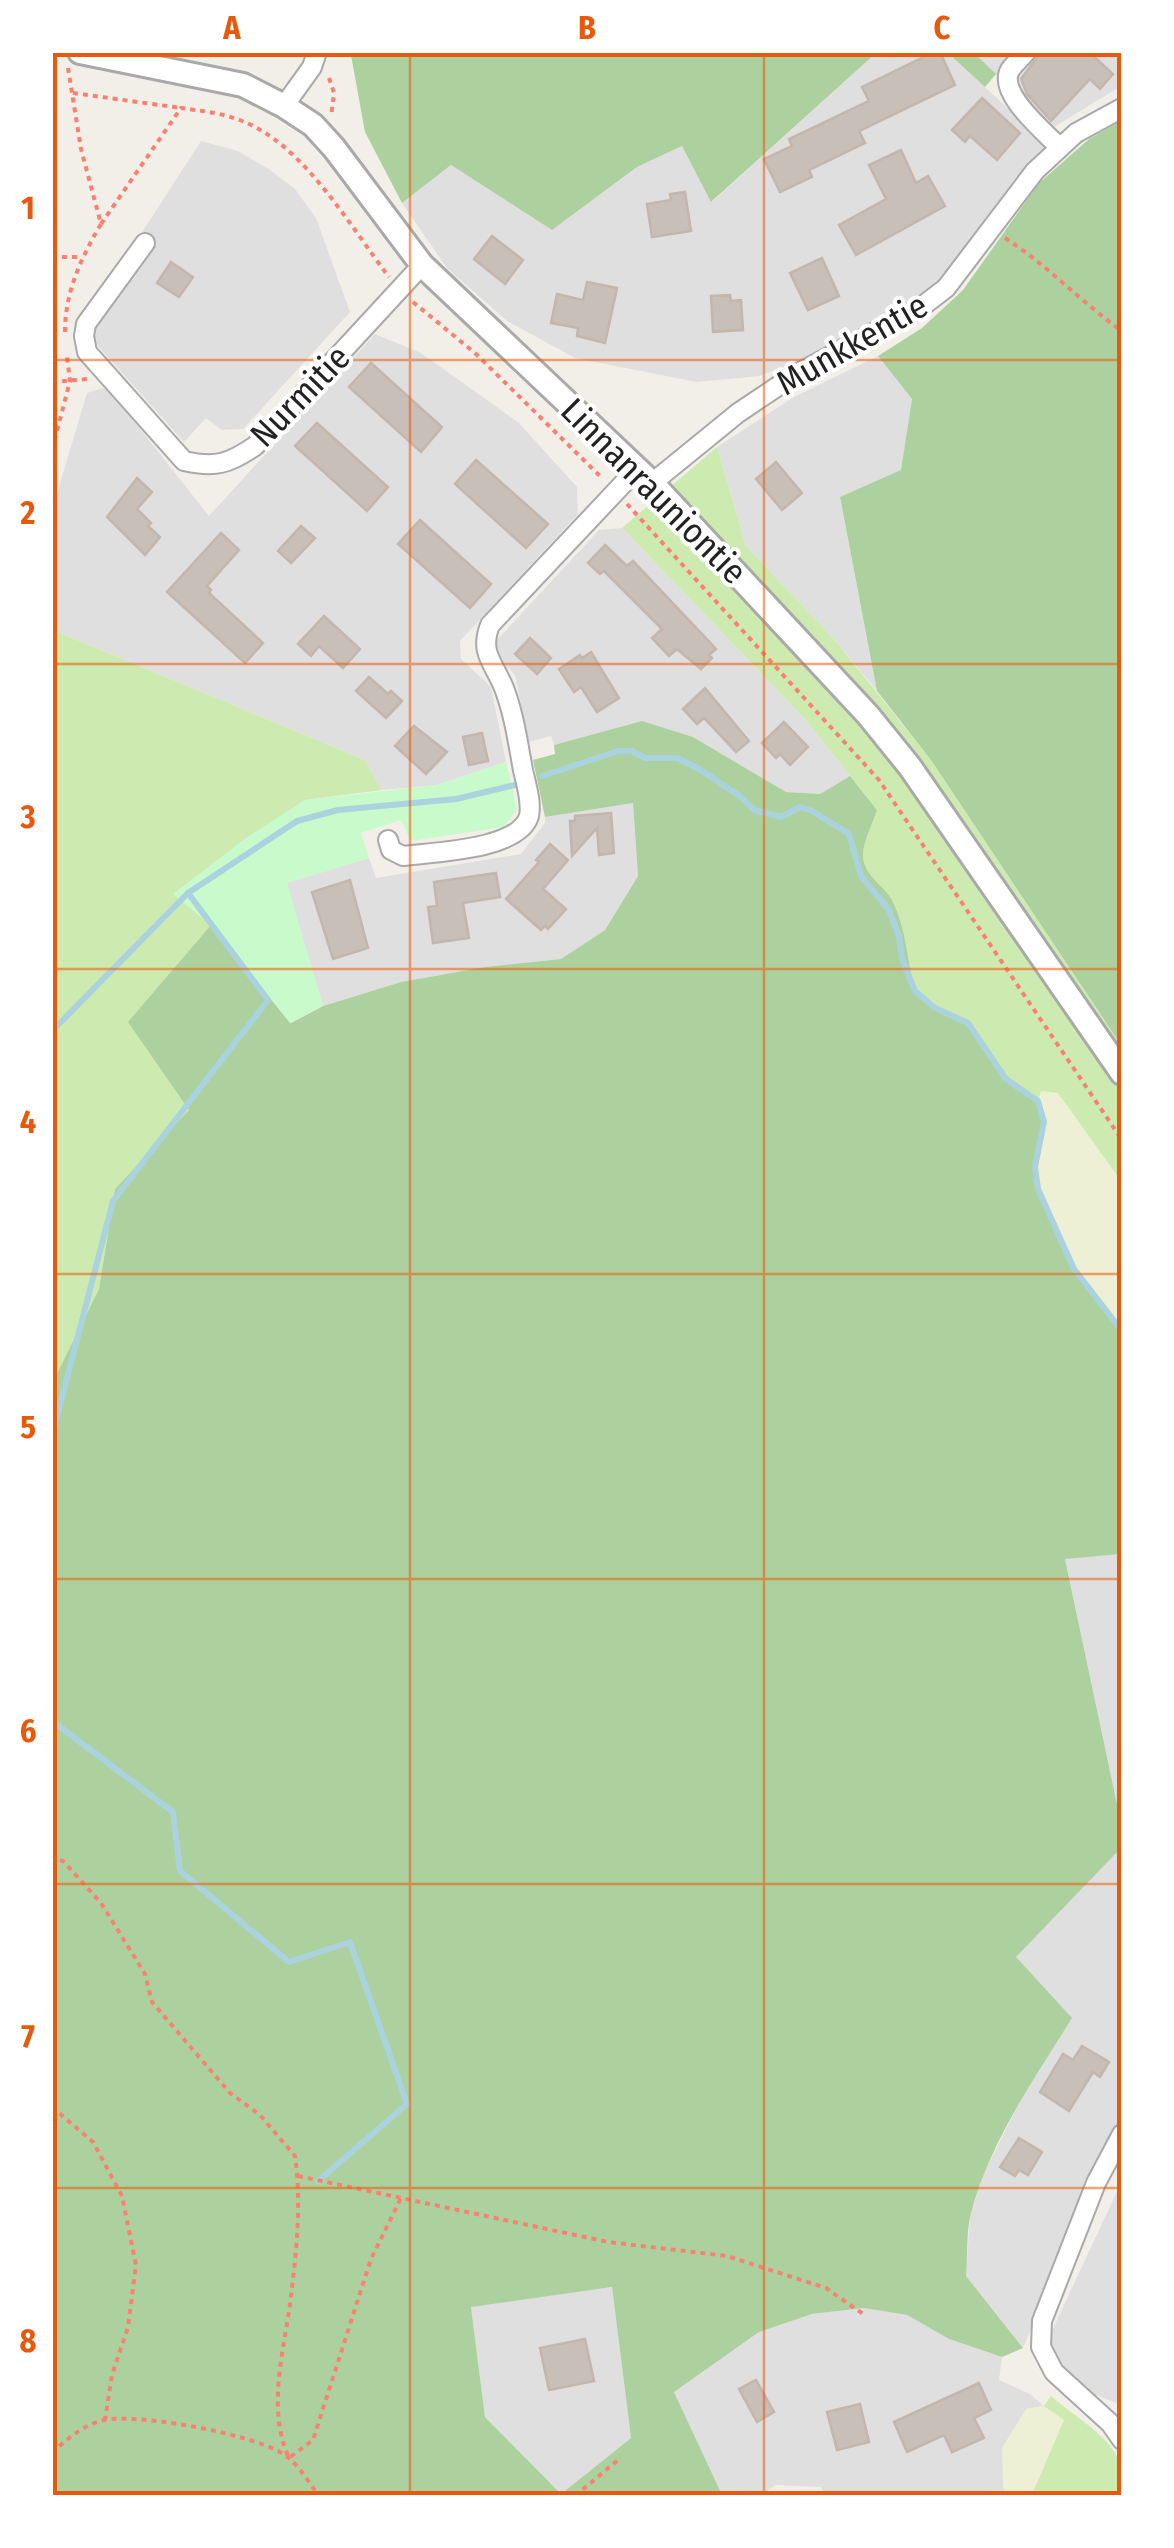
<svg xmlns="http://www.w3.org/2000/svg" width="1174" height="2548" viewBox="0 0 1174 2548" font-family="'Fira Sans Condensed',sans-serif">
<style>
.residential{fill:#e0dfdf}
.farmland{fill:#eef0d5}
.grass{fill:#cdebb0}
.forest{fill:#add19e;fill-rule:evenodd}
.park{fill:#c8facc}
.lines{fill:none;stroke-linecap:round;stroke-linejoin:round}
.stream{stroke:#aad3df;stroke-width:6}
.building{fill:#c7bfb8;stroke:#c4b6ab;stroke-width:2.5}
.minor-casing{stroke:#a9a9a9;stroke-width:22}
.tertiary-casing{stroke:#a9a9a9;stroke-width:28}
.path{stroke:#fa8072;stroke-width:4;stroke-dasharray:5 5;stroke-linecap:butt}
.minor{stroke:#fff;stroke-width:18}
.tertiary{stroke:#fff;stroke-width:22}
.grid{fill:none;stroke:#e8590c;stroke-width:2.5;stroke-opacity:0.55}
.labels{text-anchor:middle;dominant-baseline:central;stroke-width:8;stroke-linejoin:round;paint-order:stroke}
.street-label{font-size:35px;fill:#222;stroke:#fff}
.neatline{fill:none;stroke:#e8590c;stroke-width:4}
.grid-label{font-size:32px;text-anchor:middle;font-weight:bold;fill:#e8590c}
</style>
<rect width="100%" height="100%" fill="#f2efe9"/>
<g class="residential">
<path d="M876,53H948L1050,147L1014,180L950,274L924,294L800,361L759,376L697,382L575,358L507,321L447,268L402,203L451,165L552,230L637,167L682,146L712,202Z"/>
<path d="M974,53H1121V86L1051,129Z"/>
<path d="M201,141L238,151L270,170L295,189L316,218L350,312L243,429L222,430L206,418L184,442L81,327Z"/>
<path d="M375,334L421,353L519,423L577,487L578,514L460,641L461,659L491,687L506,762L437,785L382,790L365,760L53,630L52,510L87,393L107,387L209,516Z"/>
<path d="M878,356L912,399L901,471L840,498L877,691L834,639L746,546L717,447L794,397Z"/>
<path d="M622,528L804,718L850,776L820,794L786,792L693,737L642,722L554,745L551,736L529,742L515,675L496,656L495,642L599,530Z"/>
<path d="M633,803L638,876L605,930L561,959L485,967L401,982L323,1006L286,883L369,858L376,878L521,854L545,823V817Z"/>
<path d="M1121,1554V1823L1065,1558Z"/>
<path d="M1121,1848V2117L1023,2348L966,2276L970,2216L984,2173L1020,2101L1015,1957Z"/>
<path d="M1121,2183V2405L1089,2392L1058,2372L1050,2335Z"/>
<path d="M612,2287L631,2438L561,2494L485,2417L471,2306Z"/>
<path d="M864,2308L907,2315L949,2339L1002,2357L999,2380L1030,2394L1044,2406L1026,2409L1003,2487L1006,2495H824L821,2487L775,2485L761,2495L722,2496L674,2392L759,2332L812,2314Z"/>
</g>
<g class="farmland">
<path d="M1041,1090L1058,1093L1121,1181V1331L1074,1269L1038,1189L1035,1167L1044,1122Z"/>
<path d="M1044,2406L1065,2419L1033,2491L1036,2495H1006L1003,2487L1002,2448L1026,2409Z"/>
</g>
<g class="grass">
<path d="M717,447L746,546L834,639L931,760L1121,1045V1181L1058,1093L1041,1091L1038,1101L1006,1079L968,1024L935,1008L915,991C907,960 907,930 892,900C884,885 863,875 863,855C863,842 873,823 877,810L804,718L622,528Z"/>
<path d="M53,630L365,760L382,790L305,800L174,894L211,925L129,1022L190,1110L115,1189L99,1289L53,1384Z"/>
<path d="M1051,2396C1072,2415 1111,2436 1120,2463C1123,2473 1122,2485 1121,2495L1036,2496L1033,2492L1064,2420L1044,2406Z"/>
</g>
<g class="forest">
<path d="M362,52H876V53L711,202L682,146L637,167L552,230L451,165L402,203L365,132L351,55Z"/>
<path d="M948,53H974L996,74L985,87Z"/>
<path d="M1121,121V1045L931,760L877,691L840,497L901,470L912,399L878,356L922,328L963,290L1039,183L1089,139Z"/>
<path d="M642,721L693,737L786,792L820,794L850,776L877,810C873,823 863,842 863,855C863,875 884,885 892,900C907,930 907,960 915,991L935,1008L968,1023L1006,1079L1038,1101L1044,1122L1035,1167L1038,1189L1074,1269L1121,1331V1554L1065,1559L1121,1823V1848L1016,1957L1072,2018C1034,2079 990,2142 971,2213C966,2232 968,2255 966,2276L1023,2348L1002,2357L949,2339L907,2315L864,2308L812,2314L759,2332L674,2392L722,2495H53L52,1384L99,1289L115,1189L189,1110L128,1022L211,925L291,1023L323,1006L401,982L485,967L561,959L605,930L638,876L633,803L545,817L533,760L555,754L554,745ZM612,2287L631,2438L561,2494L485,2417L471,2307Z"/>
</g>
<path class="park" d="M506,762L517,810L503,827L411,841L401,820L361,833L369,858L287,883L323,1006L290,1023L211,925L173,894L246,838L305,800L437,785Z"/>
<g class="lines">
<g class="stream">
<path d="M542,776L618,751H632L645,758H677L699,769L741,797L754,810L781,817L800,807L812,811L849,834L861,876L889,910L899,936L902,959L915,991L935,1008L968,1023L1006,1079L1038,1101L1044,1122L1035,1167L1038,1189L1074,1269L1122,1331"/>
<path d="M52,1031L188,893L297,821L338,810L456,799L515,785"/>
<path d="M52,1436L113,1201L268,1000L188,893"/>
<path d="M52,1721L173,1812L180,1871L289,1962L350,1942L407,2104L318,2181"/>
</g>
</g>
<g class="building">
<path d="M934,52H940L955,85L859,131L865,143L809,170L812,177L780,192L764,159L792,146L789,139L869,101L862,87Z"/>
<path d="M1041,52H1089L1113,74L1100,89L1090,79L1051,121L1027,94L1021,79Z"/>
<path d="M982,98L1020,133L997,160L970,136L965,142L952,130Z"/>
<path d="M901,150L916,183L928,176L945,206L856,255L839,225L886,199L869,165Z"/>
<path d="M685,192L691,231L652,237L647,204L671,200L670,194Z"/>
<path d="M492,236L523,260L505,284L474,259Z"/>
<path d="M822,258L839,296L808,310L790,273Z"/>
<path d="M171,262L193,277L179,297L157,283Z"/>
<path d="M587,282L617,288L605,343L577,336L578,328L551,323L557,294L583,300Z"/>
<path d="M730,295L731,301L741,300L743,330L713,332L711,296Z"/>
<path d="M371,363L442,427L421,452L349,387Z"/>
<path d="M317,423L388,487L367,511L295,446Z"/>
<path d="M476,460L548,524L526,548L455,484Z"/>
<path d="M776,462L802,493L782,510L756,479Z"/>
<path d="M137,478L152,492L137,509L151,523L148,526L160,537L145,555L107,517Z"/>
<path d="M420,520L491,584L470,608L398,544Z"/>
<path d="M301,526L315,538L291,563L278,551Z"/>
<path d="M221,533L239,550L207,586L211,590L209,593L263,643L245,663L167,592Z"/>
<path d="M605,545L627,566L633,561L716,649L709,655L712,658L701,669L677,649L669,656L652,638L662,629L604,571L600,574L588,563Z"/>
<path d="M324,616L360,649L343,668L319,646L311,656L298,644Z"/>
<path d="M530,638L551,658L537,674L515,654Z"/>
<path d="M591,652L619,698L597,712L581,687L574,692L559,669L580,655L582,658Z"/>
<path d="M369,677L388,694L391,691L402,701L386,718L356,691Z"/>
<path d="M705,688L749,741L736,752L704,718L697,724L683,709Z"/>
<path d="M784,722L808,747L790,765L780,754L776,758L762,743Z"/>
<path d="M414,726L447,752L426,774L395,746Z"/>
<path d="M482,733L488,761L469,765L463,737Z"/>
<path d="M611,813L614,853L599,855L597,828L572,856L570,821H575V816Z"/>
<path d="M550,844L568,860L543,889L566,909L548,929L545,926L541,930L506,899L539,862L536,860Z"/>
<path d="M496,873L500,897L463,903L469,938L433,943L428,907L437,906L434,882Z"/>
<path d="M350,880L368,948L333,959L312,892Z"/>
<path d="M1082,2046L1109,2062L1100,2077L1093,2072L1069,2111L1040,2092L1063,2054L1073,2060Z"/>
<path d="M1019,2138L1042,2152L1028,2175L1019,2170L1015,2176L1000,2167Z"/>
<path d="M585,2339L594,2381L549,2390L540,2348Z"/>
<path d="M756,2380L774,2412L757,2422L739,2389Z"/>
<path d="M979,2383L991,2410L974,2418L984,2438L952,2452L944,2435L907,2452L894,2422Z"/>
<path d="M860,2404L869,2442L837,2450L827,2412Z"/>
</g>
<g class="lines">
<defs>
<g id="minor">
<path d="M1026,52C1021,58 1014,64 1010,70C997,93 1044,131 1059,147"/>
<path d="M284,106L312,67L317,52"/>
<path d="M145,243L86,324L84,336L87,352L184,461C215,468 229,464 255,446L422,265"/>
<path d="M652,483L738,413L793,376L920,308L946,288L1035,171L1076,133L1122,108"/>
<path d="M388,840L391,850L403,856C434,852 519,850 529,816C532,802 526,784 523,770C518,743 514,714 504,688C494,663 479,653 490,625L637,469"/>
<path d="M1122,2134L1096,2183L1042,2321L1041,2347L1054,2372L1110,2423L1122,2440"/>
</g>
<path id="tertiary" d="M80,52L243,85L284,106L313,125L334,148L422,265L652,483L868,715L910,767L1122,1073"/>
</defs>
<use href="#minor" class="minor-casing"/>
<use href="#tertiary" class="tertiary-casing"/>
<g class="path">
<path d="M329,78L334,93L331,117"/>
<path d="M73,93L181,108"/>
<path d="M101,224L181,108C202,111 223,113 242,121C303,144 350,226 389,277"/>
<path d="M1005,238C1046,264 1081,302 1122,331"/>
<path d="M52,257H82"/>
<path d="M413,302L476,354L603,479"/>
<path d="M65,332C65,292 81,258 101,224L81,149L68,68"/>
<path d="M52,382L88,379"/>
<path d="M52,450L70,381L67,357"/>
<path d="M627,504L879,780L1122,1140"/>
<path d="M52,1854L64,1862L101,1903L145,1974L152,2002L230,2093L260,2115L295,2156C302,2205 296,2256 290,2304C283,2355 267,2410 289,2458L313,2440L371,2259L401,2198"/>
<path d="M52,2107L93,2142L122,2196L136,2265L128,2327L112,2375L105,2420"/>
<path d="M298,2176L608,2242L727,2256L826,2288L866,2316"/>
<path d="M52,2453C67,2439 83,2425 104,2420C138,2413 265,2435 290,2459C301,2469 310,2484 319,2496"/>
<path d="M575,2496L618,2460"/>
</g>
<use href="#minor" class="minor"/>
<use href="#tertiary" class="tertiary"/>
</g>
<path class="grid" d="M410,52V2496M764,52V2496M52,360H1122M52,664H1122M52,969H1122M52,1274H1122M52,1579H1122M52,1884H1122M52,2188H1122"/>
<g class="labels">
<g class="street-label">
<text transform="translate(852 344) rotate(-30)">Munkkentie</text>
<text transform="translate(300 396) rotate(-46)">Nurmitie</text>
<text transform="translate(654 491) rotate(45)">Linnanrauniontie</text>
</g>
</g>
<rect width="1174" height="2548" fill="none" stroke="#ffffff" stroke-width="110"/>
<rect x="55" y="55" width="1064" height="2438" class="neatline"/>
<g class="grid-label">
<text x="232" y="39">A</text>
<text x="587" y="39">B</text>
<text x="942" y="39">C</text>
<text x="28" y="219">1</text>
<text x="28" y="524">2</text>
<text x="28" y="828">3</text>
<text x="28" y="1133">4</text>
<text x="28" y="1438">5</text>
<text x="28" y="1742">6</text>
<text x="28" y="2047">7</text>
<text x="28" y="2352">8</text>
</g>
</svg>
